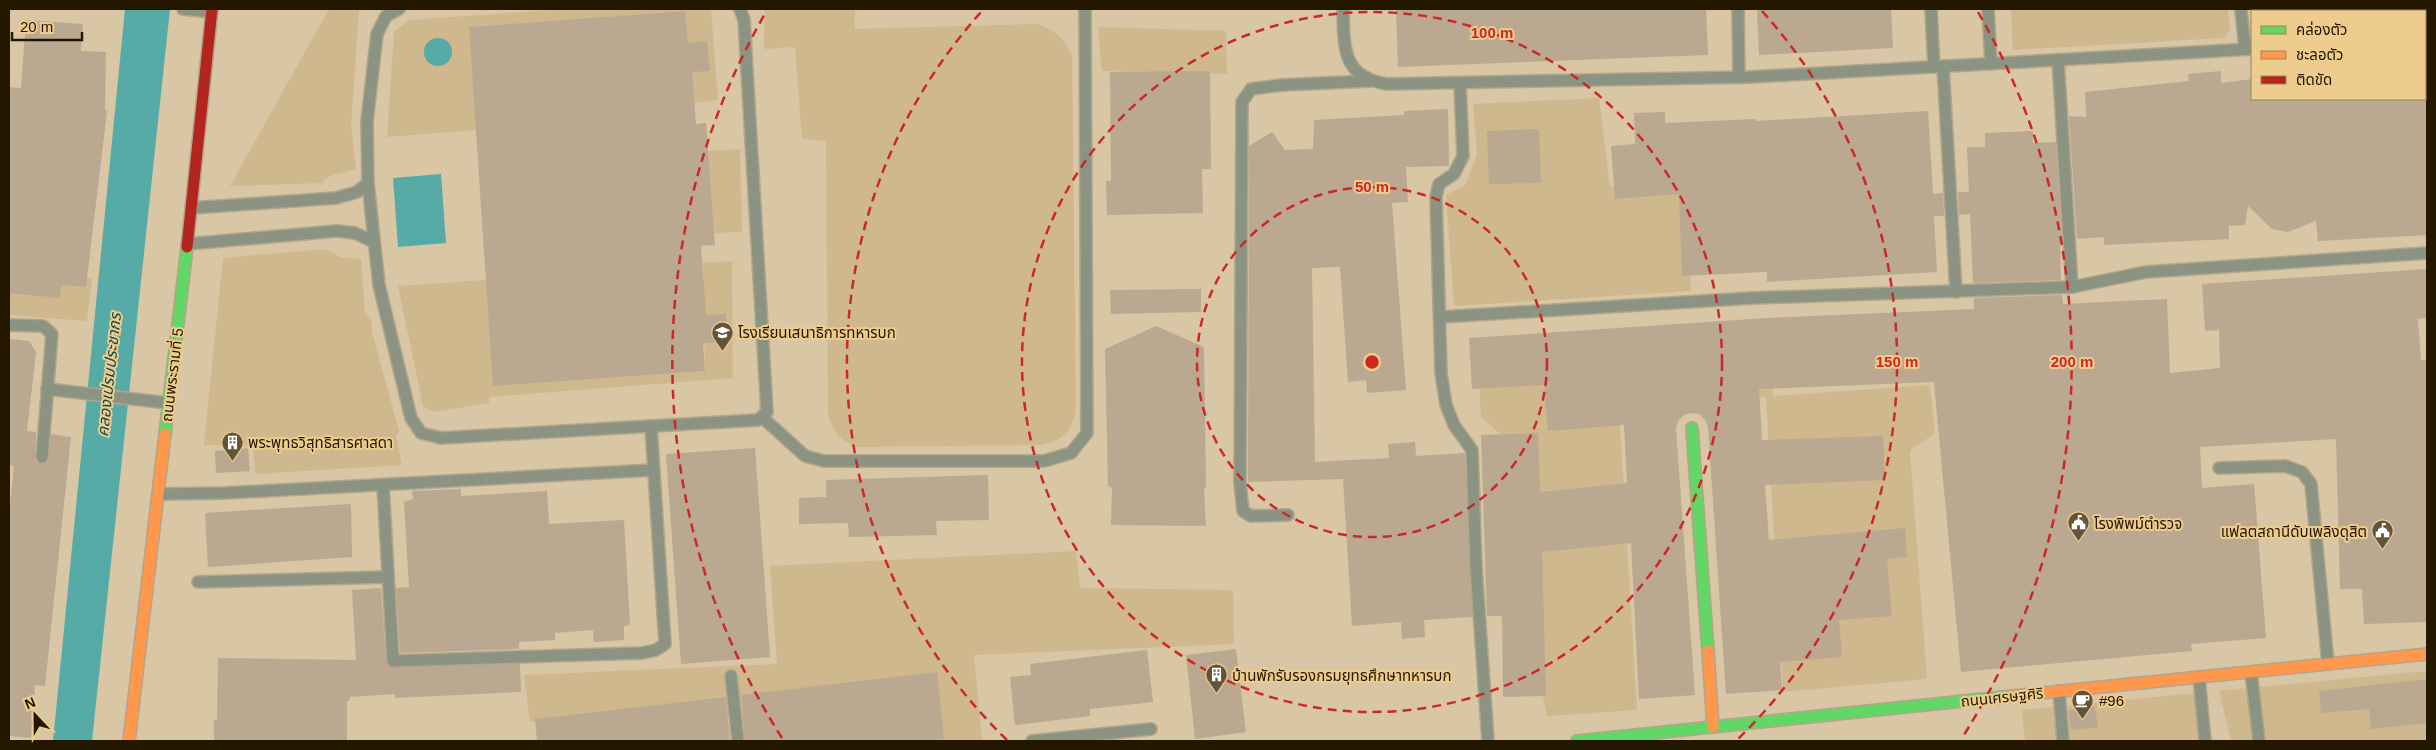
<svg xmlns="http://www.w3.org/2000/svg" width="2436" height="750" viewBox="0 0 2436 750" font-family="Helvetica,'Noto Sans Thai',sans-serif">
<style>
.green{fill:#cfb88d}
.water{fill:#56aba7}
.building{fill:#baa890}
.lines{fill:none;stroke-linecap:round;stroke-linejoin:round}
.lane-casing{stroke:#b3a58b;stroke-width:14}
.fast-casing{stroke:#b3a58b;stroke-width:14}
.slow-casing{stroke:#b3a58b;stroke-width:14}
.jam-casing{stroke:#b3a58b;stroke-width:14}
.lane{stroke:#8b9482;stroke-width:11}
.fast{stroke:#63d668;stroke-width:11}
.slow{stroke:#ff974d;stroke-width:11}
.jam{stroke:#b3261e;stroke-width:11}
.ring{fill:none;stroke:#cd2726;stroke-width:2.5;stroke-dasharray:9 6}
.labels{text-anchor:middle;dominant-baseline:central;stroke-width:4;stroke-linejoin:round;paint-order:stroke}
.poi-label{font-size:15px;fill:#231700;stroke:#eecc8e;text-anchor:start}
.street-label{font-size:15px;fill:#231700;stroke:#eecc8e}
.water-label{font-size:16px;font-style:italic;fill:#14474b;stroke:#eecc8e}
.centre{fill:#cd2726;stroke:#eecc8e;stroke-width:2.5}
.ring-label{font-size:15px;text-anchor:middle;font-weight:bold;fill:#cd2726;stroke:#eecc8e;stroke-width:4;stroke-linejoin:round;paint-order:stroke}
</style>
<rect width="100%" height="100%" fill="#d8c6a4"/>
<g class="green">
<path d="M329,9H359L351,126L356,169L330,176L322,183L230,186Z"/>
<path d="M565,9H711L718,100L694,103L685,11L469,27L476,130L387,137L394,32L409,20Z"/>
<path d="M765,9H855V29L1037,24C1055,30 1064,38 1072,55L1076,407C1073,431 1063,441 1040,445L856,447C837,437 833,433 828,412L826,141L802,139L795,47L764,49Z"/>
<path d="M2011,9H2228L2230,30L2223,38L2013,50Z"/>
<path d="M1098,27L1226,31L1227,74L1102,71Z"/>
<path d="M1599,98L1610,187L1685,185L1691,291L1454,306L1446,195L1465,185L1477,155L1473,104Z"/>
<path d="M740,149L742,232L714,233L708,151Z"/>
<path d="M325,249L340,257L361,259L365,314L371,318L372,332L399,431L396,437L402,465L255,474L253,446L204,445L223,258Z"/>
<path d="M732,261L733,378L489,397V403L433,412L423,406L398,286L486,280L494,386L705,371L703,263Z"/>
<path d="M9,272L92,278L87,321L9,315Z"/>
<path d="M1771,364L1773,396L1930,385L1935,433L1910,451L1927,679L1783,692L1766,397L1619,408L1637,710L1547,716L1530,635L1519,450L1481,417L1479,383Z"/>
<path d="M1076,551L1080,588L1233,590L1234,644L974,655L982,741H931L923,686L530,722L524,675L777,664L770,566Z"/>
<path d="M2427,671V741H2231L2219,691Z"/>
<path d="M2198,693L2200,741H2025L2022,710Z"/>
</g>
<g class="water">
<path d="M125,9H170L92,741H53Z"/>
<circle cx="438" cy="52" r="14"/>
<path d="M441,174L446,243L398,247L393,178Z"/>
</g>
<g class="building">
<path d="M1396,9H1706L1708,55L1398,67Z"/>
<path d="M1757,9H1891L1893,48L1759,55Z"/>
<path d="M685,11L688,43L707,41L710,71L692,72L696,124L706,123L715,245L701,246L706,315L726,314L728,342L703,343L705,371L493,386L469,27Z"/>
<path d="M26,20L83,24L81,51L106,52L105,110L107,111L86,287L61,285L60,298L9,293V87L21,88Z"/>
<path d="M1210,71L1211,169H1202L1203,213L1107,215L1106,181H1111L1110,72Z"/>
<path d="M2221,71V83L2252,79V99H2427V235L2318,241L2316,221L2288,232L2272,229L2248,206L2245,225L2229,226V239L2104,245V237L2077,239L2069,116L2086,117L2085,92L2189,81L2188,74Z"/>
<path d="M1448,109L1449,166L1406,167L1408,202L1392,203L1406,390L1367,393L1366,380L1348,382L1340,267L1312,268L1315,462L1389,458L1388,444L1415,442L1416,456L1465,453L1472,617L1424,620L1425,637L1402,639L1401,622L1352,626L1343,479L1248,482L1249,146L1272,132L1285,150L1313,149L1314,120L1404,115V111Z"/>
<path d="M1928,111L1933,194L1943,193L1944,216H1934L1937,272L1767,282V272L1682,276L1679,194L1615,199L1611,146L1635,144L1634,113L1665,112V123L1756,119V121Z"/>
<path d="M1539,129L1541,183L1489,184L1487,131Z"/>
<path d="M2033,131V143L2056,142L2062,239H2060L2061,280L1973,283L1970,214L1959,215L1958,192H1969L1967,147H1985V133Z"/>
<path d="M2427,269V318L2418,319L2421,360H2427V622L2364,624L2362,589H2340L2336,439L2200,447L2202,488L2254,484L2266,638L2191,644L2192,651L1961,672L1934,382L1759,389L1762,440L1883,436L1885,480L1765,485L1769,540L1905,528L1907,557L1887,559L1892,616L1839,620L1842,657L1780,662L1782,690L1726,694L1708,427L1705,420L1699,414L1690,413L1684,415L1678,421L1676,429L1695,695L1639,699L1631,543L1542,552L1546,696L1503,697L1502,616H1487L1481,435L1538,433L1540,492L1627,483L1624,425L1548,431L1544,385L1472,389L1469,338L1767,318L1974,309V298L2062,295L2063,304L2167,299L2170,373L2220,368L2219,330L2205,331L2202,284Z"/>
<path d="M1201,289V312L1111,314L1110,290Z"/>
<path d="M1156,326L1204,347L1206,487L1204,488L1206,526L1111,525L1112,488L1108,486L1105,349Z"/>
<path d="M9,339L29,341L36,352L27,431L36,432L35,461L42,464L48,461L51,434L71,437L45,686L35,685L31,738L9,736V516L14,466L9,465Z"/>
<path d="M248,448L250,471L216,473L215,451Z"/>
<path d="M755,448L770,657L681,664L666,454Z"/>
<path d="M988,475L989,520L936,521L937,535L849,537L848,523L799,524V498L826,497V480Z"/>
<path d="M461,489V496L547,491L549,524L624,520L630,625L624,626V640L594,642L593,630L555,633V640L519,642V649L400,653L396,588L409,587L404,502L413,499L412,491Z"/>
<path d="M351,504L352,557L208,567L205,513Z"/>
<path d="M381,588L386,661L389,667L520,664L521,692L395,698V694L350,697V701H347V741H214V720H217L218,658L356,660L352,590Z"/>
<path d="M1236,649L1246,732L1195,739L1186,655Z"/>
<path d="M1147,650L1153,702L1090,709V716L1015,725L1010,677L1031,675L1030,664Z"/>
<path d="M937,672L944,739L926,741H745L741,695Z"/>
<path d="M2427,679V723L2371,729L2369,709L2321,713L2319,691Z"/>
<path d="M726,697L730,741H537L535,719Z"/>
<path d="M2095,707L2098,727L2071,730L2069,710Z"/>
</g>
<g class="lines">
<defs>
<g id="lane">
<path d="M183,9L212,12"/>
<path d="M399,9L386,16L377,34L367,121L368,183L379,285L411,418L421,433L441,438L758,420L767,412L744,20L740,9"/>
<path d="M1343,9C1344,48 1342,77 1387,84L1750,77L2252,49"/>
<path d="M1738,9L1739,77"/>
<path d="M1931,9L1934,67"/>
<path d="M1988,9L1991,64"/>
<path d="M2241,9L2245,49"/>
<path d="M2425,40L2427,39"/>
<path d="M2058,60L2072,287"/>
<path d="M1943,66L1956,292"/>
<path d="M1460,83L1463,156L1454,174L1439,184L1436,197L1441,373L1446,405L1454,425L1472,450L1476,568L1488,741"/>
<path d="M191,208L336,198L357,192L368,183"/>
<path d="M187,244L337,231L355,233L374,242"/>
<path d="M1441,317L1753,298L2072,287L2146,272L2427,253"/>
<path d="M9,325L43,326L52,334L42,457"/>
<path d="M47,389L168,403"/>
<path d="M762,417L805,456L824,461H1044L1071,453L1087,433L1085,9"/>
<path d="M2219,468L2285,466L2302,472L2311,484L2328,664"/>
<path d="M383,485L393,661L642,653L656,650L665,644L651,426"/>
<path d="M158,494L225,493L654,470"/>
<path d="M1288,515L1251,516L1243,511L1240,483L1242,102L1251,89L1281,85L1370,81"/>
<path d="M198,582L388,577"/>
<path d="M2251,672L2259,741"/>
<path d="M731,676L738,741"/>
<path d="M2199,677L2205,741"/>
<path d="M2059,691L2063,741"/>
<path d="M1032,741L1151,729"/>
</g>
<g id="fast">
<path d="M1692,428L1708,651"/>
<path d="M165,434L187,247"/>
<path d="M1577,741L2012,696"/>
</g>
<g id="slow">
<path d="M1708,651L1713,727"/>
<path d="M2012,696L2427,654"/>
<path d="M129,741L165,434"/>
</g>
<path id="jam" d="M187,247L212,9"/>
</defs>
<use href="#lane" class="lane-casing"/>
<use href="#fast" class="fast-casing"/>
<use href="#slow" class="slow-casing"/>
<use href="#jam" class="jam-casing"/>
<use href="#lane" class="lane"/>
<use href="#fast" class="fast"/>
<use href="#slow" class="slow"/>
<use href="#jam" class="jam"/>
</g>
<g class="ring">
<circle cx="1372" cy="362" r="175"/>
<circle cx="1372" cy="362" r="350"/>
<path d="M1007 740A525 525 0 0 1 982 11M1762 11A525 525 0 0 1 1737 740"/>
<path d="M782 738A700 700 0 0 1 766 12M1978 12A700 700 0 0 1 1962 738"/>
</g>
<defs>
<symbol id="university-pin" viewBox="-11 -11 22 30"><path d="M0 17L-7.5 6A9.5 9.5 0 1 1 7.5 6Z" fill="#625439" stroke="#eecc8e"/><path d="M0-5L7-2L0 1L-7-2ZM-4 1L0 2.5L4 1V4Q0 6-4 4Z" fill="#fff"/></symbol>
<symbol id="building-pin" viewBox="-11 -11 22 30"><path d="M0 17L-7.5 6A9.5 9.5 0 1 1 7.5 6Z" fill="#625439" stroke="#eecc8e"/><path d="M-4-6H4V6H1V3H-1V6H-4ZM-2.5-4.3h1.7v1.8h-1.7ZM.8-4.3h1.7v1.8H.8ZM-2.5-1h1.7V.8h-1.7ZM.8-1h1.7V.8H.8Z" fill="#fff"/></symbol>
<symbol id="civic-pin" viewBox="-11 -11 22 30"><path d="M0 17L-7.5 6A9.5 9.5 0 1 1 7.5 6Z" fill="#625439" stroke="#eecc8e"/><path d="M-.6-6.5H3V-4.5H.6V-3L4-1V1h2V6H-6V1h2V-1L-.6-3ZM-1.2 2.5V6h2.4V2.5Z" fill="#fff"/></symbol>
<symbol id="cafe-pin" viewBox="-11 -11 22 30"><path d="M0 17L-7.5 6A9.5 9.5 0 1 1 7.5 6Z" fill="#625439" stroke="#eecc8e"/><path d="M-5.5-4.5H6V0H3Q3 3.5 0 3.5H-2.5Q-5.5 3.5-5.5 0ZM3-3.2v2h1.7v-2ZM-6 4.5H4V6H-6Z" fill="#fff"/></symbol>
</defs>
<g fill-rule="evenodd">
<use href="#university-pin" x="710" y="320" width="25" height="34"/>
<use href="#building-pin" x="220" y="430" width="25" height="34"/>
<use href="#civic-pin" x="2066" y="510" width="25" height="34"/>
<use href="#civic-pin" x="2370" y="518" width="25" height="34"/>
<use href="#building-pin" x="1204" y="662" width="25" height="34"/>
<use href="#cafe-pin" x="2070" y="688" width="25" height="34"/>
</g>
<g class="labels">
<g class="poi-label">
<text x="738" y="332">โรงเรียนเสนาธิการทหารบก</text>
<text x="248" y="442">พระพุทธวิสุทธิสารศาสดา</text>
<text x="2094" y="523">โรงพิพม์ตำรวจ</text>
<text x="2367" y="531" text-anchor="end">แฟลตสถานีดับเพลิงดุสิต</text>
<text x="1232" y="675">บ้านพักรับรองกรมยุทธศึกษาทหารบก</text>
<text x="2099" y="700">#96</text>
</g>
<g class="street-label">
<text transform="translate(172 375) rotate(-83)">ถนนพระรามที่ 5</text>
<text transform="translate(2002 697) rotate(-6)">ถนนเศรษฐศิริ</text>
</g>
<g class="water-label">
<text transform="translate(109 375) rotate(-84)">คลองเปรมประชากร</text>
</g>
</g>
<circle cx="1372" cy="362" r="8" class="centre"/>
<g class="ring-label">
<text x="1492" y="38">100 m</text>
<text x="1372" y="192">50 m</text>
<text x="1897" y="367">150 m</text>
<text x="2072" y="367">200 m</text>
</g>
<rect width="2436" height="750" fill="none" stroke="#231700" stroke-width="20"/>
<rect x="2251" y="10" width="175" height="90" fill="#eecc8e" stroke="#9d8455"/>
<rect x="2261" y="26" width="25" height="8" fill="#63d668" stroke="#9d8455"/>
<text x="2296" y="35" font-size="15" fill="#231700">คล่องตัว</text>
<rect x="2261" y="51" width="25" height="8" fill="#ff974d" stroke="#9d8455"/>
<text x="2296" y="60" font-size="15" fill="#231700">ชะลอตัว</text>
<rect x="2261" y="76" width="25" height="8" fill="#b3261e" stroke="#9d8455"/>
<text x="2296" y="85" font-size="15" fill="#231700">ติดขัด</text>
<g transform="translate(35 715) rotate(338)" stroke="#eecc8e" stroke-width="4" paint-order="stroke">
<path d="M0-4L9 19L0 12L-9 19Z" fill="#231700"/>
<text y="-8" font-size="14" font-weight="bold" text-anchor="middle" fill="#231700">N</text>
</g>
<path d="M12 32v8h70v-8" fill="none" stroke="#231700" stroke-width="2.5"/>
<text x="20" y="32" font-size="15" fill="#231700" stroke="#eecc8e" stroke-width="4" paint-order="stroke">20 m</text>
</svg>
